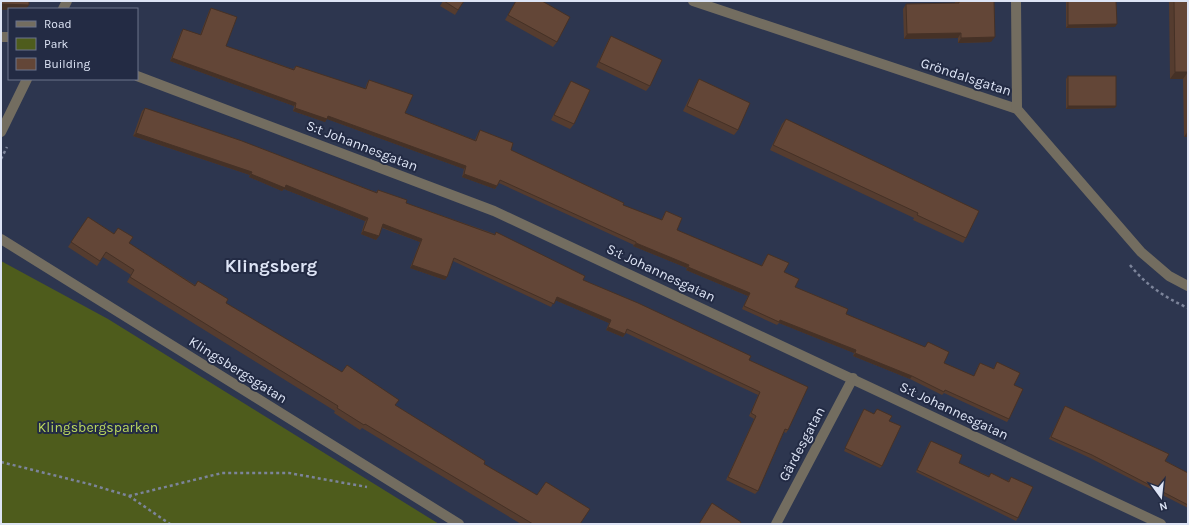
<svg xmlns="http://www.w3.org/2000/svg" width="1189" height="525" viewBox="0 0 1189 525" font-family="Karla,sans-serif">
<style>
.green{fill:#4e5c1c}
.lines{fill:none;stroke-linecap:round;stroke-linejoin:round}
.path{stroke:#7c849a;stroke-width:2.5;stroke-dasharray:3 3;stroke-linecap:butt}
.street{stroke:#736d60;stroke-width:10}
.wall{fill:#553c2f}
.shaded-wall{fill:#453126}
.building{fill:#634637;stroke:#453126}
.labels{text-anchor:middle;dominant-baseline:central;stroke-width:4;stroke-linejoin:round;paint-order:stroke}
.street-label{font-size:14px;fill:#dde4f5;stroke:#232b44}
.park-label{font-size:14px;fill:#bad75e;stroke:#232b44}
.district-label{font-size:18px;font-weight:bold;fill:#dde4f5;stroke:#232b44}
</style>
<rect width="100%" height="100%" fill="#2d364f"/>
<path class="green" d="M1,261L108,319L439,524H1Z"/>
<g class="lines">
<g class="path">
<path d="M1,159L7,147"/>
<path d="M1130,265C1146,285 1164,297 1188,308"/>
<path d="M1,462L89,484L129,496L170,524"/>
<path d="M129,496L222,473H289L367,487"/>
</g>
<g class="street">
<path d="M693,1L1017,109L1141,252L1169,276L1188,286"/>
<path d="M1016,1L1017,109"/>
<path d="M63,9L67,1"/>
<path d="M1,37H9"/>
<path d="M137,76L494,211L1161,524"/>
<path d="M1,132L27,79"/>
<path d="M1,239L459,524"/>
<path d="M776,524L853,378"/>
</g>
</g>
<g class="wall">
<path d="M443,1H464L455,15L440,6Z"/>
<path d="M516,1H542L557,42L553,47L505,20Z"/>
<path d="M955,1H994L991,42L958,43V38L904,39L903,9L906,4L955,3Z"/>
<path d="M1066,1H1116L1115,27L1066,28Z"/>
<path d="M1169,1H1188V137H1184L1183,79H1170Z"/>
<path d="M211,8L226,46L293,69L296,66L365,89L367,83L369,80L405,113L475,140L478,133L480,130L511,150L623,205L661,220L666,211L677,230L761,266L766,257L768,254L784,272L795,287L846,314L925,347L928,342L944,363L974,376L978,366L980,363L993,369L997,362L1014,385L1009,419L1007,422L944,393L942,395L910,379L853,356L854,353L779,323L777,325L742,309L748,296L686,270L687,268L633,246L634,245L499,183L495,189L462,177L464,169L327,119L325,122L293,111L294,106L170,61L181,32L183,29L200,35L209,11Z"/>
<path d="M611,36L650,86L646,91L596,67L608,41Z"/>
<path d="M1068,76L1115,108L1066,109V79Z"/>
<path d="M699,79L738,130L734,135L683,111L696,84Z"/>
<path d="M571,81L574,124L570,129L551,120L568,86Z"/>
<path d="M145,108L376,192L378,190L406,203L495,234L496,232L583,280L749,360L788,430L786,433L784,432L758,491L755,494L726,480L754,419L749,416L758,395L626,333L623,337L606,330L609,323L555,300L551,307L453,261L445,280L410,268L420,242L382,228L379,236L376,240L361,234L365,221L284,189L282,191L249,177L250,175L133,136L142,111Z"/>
<path d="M786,119L966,238L963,243L913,220L914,218L770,150L782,124Z"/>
<path d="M88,217L129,243L195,285L198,281L226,303L395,405L484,464L537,495L546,482L580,524H521L362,428L360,430L334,413L335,411L127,282L131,275L103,257L97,266L68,247Z"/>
<path d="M1065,406L1188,473V508L1090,458L1049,439Z"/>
<path d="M864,409L874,414L877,409L889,421L882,466L880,468L844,451Z"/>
<path d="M931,441L959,463L989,476L991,473L1008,481L1011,477L1018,518L1016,521L916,472L929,443Z"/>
</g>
<g class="shaded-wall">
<path d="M1,4L29,5L26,9L1,10Z"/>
<path d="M1117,24L1115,27L1066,28L1068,25Z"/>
<path d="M961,33L958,38L904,39L907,34Z"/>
<path d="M995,37L991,42L958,43L961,38Z"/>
<path d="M172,58L296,103L294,106L170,61Z"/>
<path d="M1175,72H1188L1183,79H1170Z"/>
<path d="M1068,106H1116L1115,108L1066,109Z"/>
<path d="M295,108L328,116L466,166L464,169L327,119L325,122L293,111Z"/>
<path d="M1188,131V137H1184Z"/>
<path d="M136,133L252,172L250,175L133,136Z"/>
<path d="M251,174L286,185L368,218L365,221L284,189L282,191L249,177Z"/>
<path d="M464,174L497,186L495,189L462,177Z"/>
<path d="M383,224L422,239L420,242L381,227Z"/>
<path d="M363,231L379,236L376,240L361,234Z"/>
<path d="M636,243L689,265L687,268L633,246Z"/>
<path d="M412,265L447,277L445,280L410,268Z"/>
<path d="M688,267L750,293L748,296L686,270Z"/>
<path d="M557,297L611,320L609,323L555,300Z"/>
<path d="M780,320L856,350L854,353L779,323Z"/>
<path d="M608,327L625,334L623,337L606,330Z"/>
<path d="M855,353L912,376L910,379L853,356Z"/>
</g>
<g class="building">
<path d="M1,1H29V5L1,4Z"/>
<path d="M444,1H464L458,10Z"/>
<path d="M516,1H542L570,17L557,42L508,15Z"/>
<path d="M959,1H994L995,37L961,38V33L907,34L906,4L959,3Z"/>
<path d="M1068,1H1116L1117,24L1068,25Z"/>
<path d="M1174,1H1188V72H1175Z"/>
<path d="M211,8L237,17L226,46L294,70L296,66L366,89L369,80L413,95L405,113L476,141L480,130L513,143L511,150L624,203L623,205L662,220L666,211L682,218L677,230L762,266L768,254L789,263L784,272L799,279L795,287L848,309L846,314L925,347L928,342L949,352L944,363L974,376L980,363L994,369L997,362L1020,373L1014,385L1023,389L1009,419L945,390L944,392L912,376L855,353L856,350L780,320L779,322L744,306L750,293L688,267L689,265L636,243V242L500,180L497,186L464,174L466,166L328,116L327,119L295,108L296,103L172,58L183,29L201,35Z"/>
<path d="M611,36L662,60L650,86L599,62Z"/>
<rect x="1068" y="76" width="48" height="30"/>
<path d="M699,79L750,103L738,130L687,106Z"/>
<path d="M571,81L590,90L574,124L554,115Z"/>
<path d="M145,108L242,141L377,193L378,190L407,200L406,203L495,235L496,232L585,276L583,280L638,303L751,356L749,360L808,387L788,430L785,429L758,491L728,477L756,416L751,413L760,392L627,329L625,334L608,327L611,320L557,297L554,304L454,258L447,277L412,265L422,239L383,224L379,236L363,231L368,218L286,185L285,188L251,174L252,172L136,133Z"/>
<path d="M786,119L979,211L966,238L917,215L918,213L773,145Z"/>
<path d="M88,217L114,234L118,228L133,237L129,243L195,286L198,281L228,299L226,303L342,372L347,365L399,400L395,405L485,461L484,464L537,495L546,482L590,509L580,524H533L365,424L364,425L337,408L338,406L130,277L134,270L106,252L100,261L71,242Z"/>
<path d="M1065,406L1169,454L1165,461L1188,473V505L1092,455L1051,437Z"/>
<path d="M864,409L874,414L877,409L892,416L889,421L901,426L882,466L845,448Z"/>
<path d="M931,441L962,455L959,463L989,477L991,473L1009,482L1011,477L1033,487L1018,518L917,470Z"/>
<path d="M712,503L741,522L740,524H699Z"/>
</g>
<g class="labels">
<g class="street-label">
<text transform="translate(966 77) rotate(18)">Gröndalsgatan</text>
<text transform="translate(362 146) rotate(21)">S:t Johannesgatan</text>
<text transform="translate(661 273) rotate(25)">S:t Johannesgatan</text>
<text transform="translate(238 370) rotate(32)">Klingsbergsgatan</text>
<text transform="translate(954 411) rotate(25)">S:t Johannesgatan</text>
<text transform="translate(802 444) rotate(-62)">Gärdesgatan</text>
</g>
<g class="park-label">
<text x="98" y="427">Klingsbergsparken</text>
</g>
<g class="district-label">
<text x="271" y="266">Klingsberg</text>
</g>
</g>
<rect width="1189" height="525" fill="none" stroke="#dde4f5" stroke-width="4"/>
<rect x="8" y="8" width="130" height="72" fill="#232b44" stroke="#6d758b"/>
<rect x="16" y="21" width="20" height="6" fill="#736d60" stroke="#6d758b"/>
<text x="44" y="28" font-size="12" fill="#dde4f5">Road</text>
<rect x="16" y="38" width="20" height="12" fill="#4e5c1c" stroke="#6d758b"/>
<text x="44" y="48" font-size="12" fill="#dde4f5">Park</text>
<rect x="16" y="58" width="20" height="12" fill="#634637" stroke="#6d758b"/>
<text x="44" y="68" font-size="12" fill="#dde4f5">Building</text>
<g transform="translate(1161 497) rotate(165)" stroke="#232b44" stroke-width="3" paint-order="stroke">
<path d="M0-3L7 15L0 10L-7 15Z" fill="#dde4f5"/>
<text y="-6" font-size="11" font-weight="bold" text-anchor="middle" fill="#dde4f5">N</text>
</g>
</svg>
